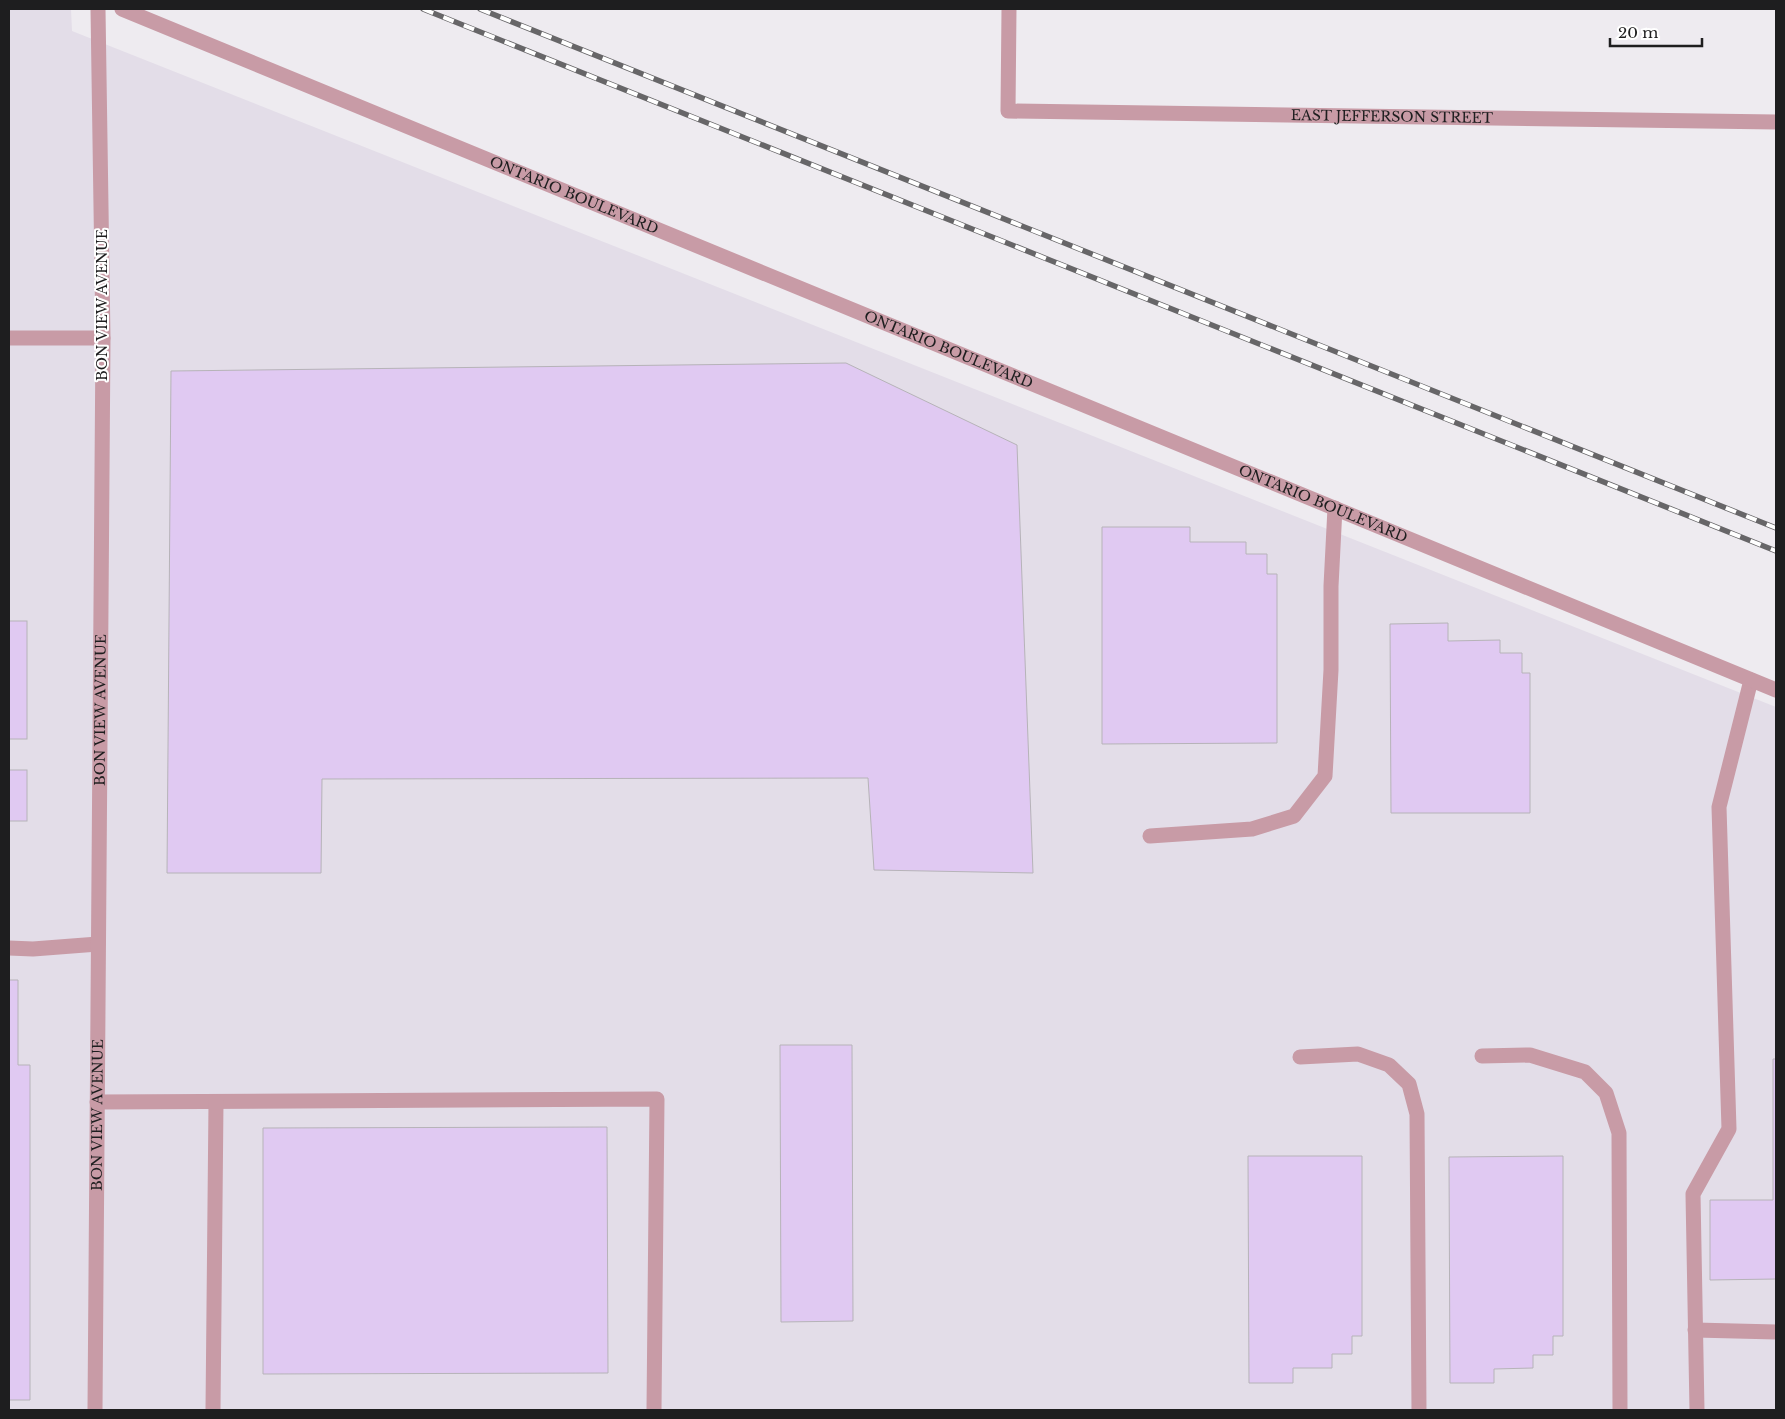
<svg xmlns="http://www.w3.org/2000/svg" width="1785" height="1419" viewBox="0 0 1785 1419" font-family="'Libre Baskerville',serif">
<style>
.built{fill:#e3dde8}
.building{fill:#e0c9f2;stroke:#b6b3b8}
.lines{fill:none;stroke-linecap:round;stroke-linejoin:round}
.service{stroke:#c89ba6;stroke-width:15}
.minor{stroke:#c89ba6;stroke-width:15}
.tertiary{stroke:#c89ba6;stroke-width:15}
.rail-casing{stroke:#676668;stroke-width:5.5}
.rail{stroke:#fff;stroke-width:4;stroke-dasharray:11;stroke-linecap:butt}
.labels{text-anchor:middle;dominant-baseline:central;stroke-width:4;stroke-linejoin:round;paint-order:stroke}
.street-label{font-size:14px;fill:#1e1e1f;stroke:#fff}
</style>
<rect width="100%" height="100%" fill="#eeebf0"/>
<path class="built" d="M9,9H71L72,31L1776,707V1410H9Z"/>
<g class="building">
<path d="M846,363L1017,445L1033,873L874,870L868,778L322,779L321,873H167L171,371Z"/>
<path d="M1102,527H1190V542H1246V554H1267V574H1277V743L1102,744Z"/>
<rect x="9" y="621" width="18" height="118"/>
<path d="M1448,623V641L1500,640V653H1522V673H1530V813H1391L1390,624Z"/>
<rect x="9" y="770" width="18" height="51"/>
<path d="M9,980H18V1065H30V1400H9Z"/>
<path d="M780,1045H852L853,1321L781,1322Z"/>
<path d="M1773,1059H1776V1279L1710,1280V1200H1773Z"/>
<path d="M607,1127L608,1373L263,1374V1128Z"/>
<path d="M1248,1156H1362V1336H1352V1354H1332V1368H1293V1383H1249Z"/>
<path d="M1563,1156V1336H1553V1355H1533V1368L1494,1369V1383H1450L1449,1157Z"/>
</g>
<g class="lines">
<g class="service">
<path d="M1150,836L1252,829L1294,816L1325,776L1331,670V586L1335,508"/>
<path d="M9,948L33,949L98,944"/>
<path d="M1482,1056L1530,1055L1585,1072L1606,1093L1619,1133L1620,1410"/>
<path d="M1300,1057L1358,1054L1389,1065L1409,1084L1417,1114L1419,1410"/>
<path d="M97,1102L657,1099L654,1410"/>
<path d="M1695,1330L1776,1332"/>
<path d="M213,1410L216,1102"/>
<path d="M1697,1410L1693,1194L1729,1129L1719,807L1751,680"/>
</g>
<g class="minor">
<path id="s1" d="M122,9L1776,690"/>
<path id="s2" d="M1009,9L1008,111L1776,122"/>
<path d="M9,338H103"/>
</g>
<path class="tertiary" id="s3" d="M95,1410L103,338L98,9"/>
<defs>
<g id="rail">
<path d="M423,9L1776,551"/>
<path d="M480,9L1776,528"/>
</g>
</defs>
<use href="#rail" class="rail-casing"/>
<use href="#rail" class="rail"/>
</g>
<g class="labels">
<g class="street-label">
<text stroke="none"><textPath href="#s2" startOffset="486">EAST JEFFERSON STREET</textPath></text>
<text stroke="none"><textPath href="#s1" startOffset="489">ONTARIO BOULEVARD</textPath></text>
<text transform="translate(102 305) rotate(-90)">BON VIEW AVENUE</text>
<text stroke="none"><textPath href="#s1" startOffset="894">ONTARIO BOULEVARD</textPath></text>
<text stroke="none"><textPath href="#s1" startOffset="1299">ONTARIO BOULEVARD</textPath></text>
<text stroke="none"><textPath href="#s3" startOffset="700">BON VIEW AVENUE</textPath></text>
<text stroke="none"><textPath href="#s3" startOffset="295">BON VIEW AVENUE</textPath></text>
</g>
</g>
<rect width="1785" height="1419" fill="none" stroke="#1e1e1f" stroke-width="20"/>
<path d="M1610 38v8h92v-8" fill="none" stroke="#1e1e1f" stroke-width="2.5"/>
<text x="1618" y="38" font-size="15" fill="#1e1e1f" stroke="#ffffff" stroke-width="4" paint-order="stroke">20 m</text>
</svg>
